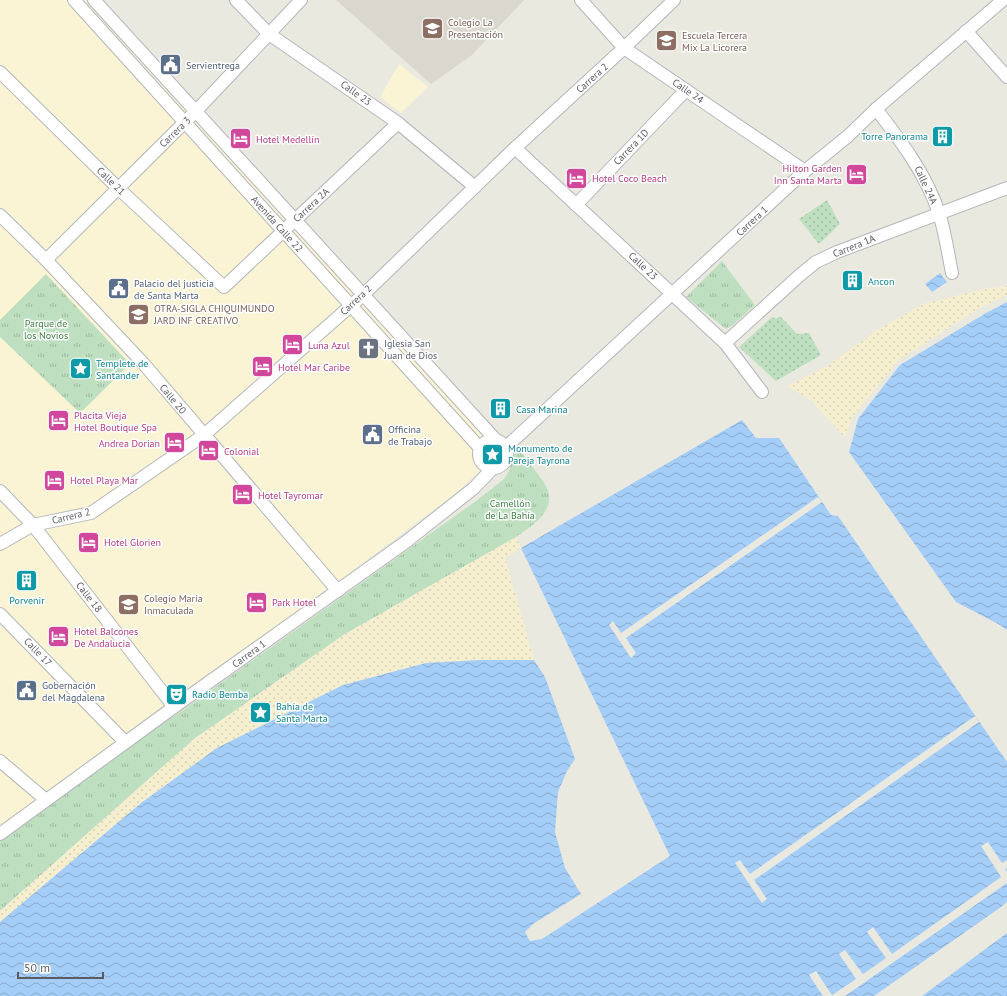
<svg xmlns="http://www.w3.org/2000/svg" width="1007" height="996" viewBox="0 0 1007 996" font-family="'PT Sans',sans-serif">
<style>
.commercial{fill:#faf4d5}
.education{fill:#dad8ce}
.grass{fill:url(#grass-tufts)}
.sand{fill:url(#sand-dots)}
.garden{fill:url(#garden-dots)}
.water{fill:url(#water-waves)}
.pier{fill:#eae9e0}
.lines{fill:none;stroke-linecap:round;stroke-linejoin:round}
.minor-casing{stroke:#b3b5ba;stroke-width:14}
.minor{stroke:#fff;stroke-width:12}
.labels{text-anchor:middle;dominant-baseline:central;stroke-width:3;stroke-linejoin:round;paint-order:stroke}
.education-label{font-size:10px;fill:#785e54;stroke:#fff;text-anchor:start}
.service-label{font-size:10px;fill:#4e5e75;stroke:#fff;text-anchor:start}
.street-label{font-size:10px;fill:#595b60;stroke:#fff}
.culture-label{font-size:10px;fill:#0d838f;stroke:#fff;text-anchor:start}
.hotel-label{font-size:10px;fill:#b23c85;stroke:#fff;text-anchor:start}
.park-label{font-size:10px;fill:#3b7d42;stroke:#fff}
.worship-label{font-size:10px;fill:#5b616d;stroke:#fff;text-anchor:start}
</style>
<defs>
<pattern id="grass-tufts" width="24" height="20" patternUnits="userSpaceOnUse"><rect width="24" height="20" fill="#bee0c0"/><path d="M3 7l-1-3M5 7V3M7 7l1-3M15 17l-1-3M17 17v-4M19 17l1-3" fill="none" stroke="#9db99f"/></pattern>
<pattern id="sand-dots" width="8" height="8" patternUnits="userSpaceOnUse"><rect width="8" height="8" fill="#f6efcf"/><path d="M2 2h.1M6 6h.1" fill="none" stroke="#d5cfb4" stroke-width="1.8" stroke-linecap="round"/></pattern>
<pattern id="garden-dots" width="8" height="8" patternUnits="userSpaceOnUse"><rect width="8" height="8" fill="#bee0c0"/><path d="M2 2h.1M6 6h.1" fill="none" stroke="#9db99f" stroke-width="1.8" stroke-linecap="round"/></pattern>
<pattern id="water-waves" width="16" height="10" patternUnits="userSpaceOnUse"><rect width="16" height="10" fill="#a4cdf7"/><path d="M0 5q4-4 8 0t8 0" fill="none" stroke="#89a9cb"/></pattern>
</defs>
<rect width="100%" height="100%" fill="#eae9e0"/>
<g class="commercial">
<path d="M0,0H92L506,447L455,494L343,578L0,827Z"/>
<path d="M399,64L428,87L401,113L380,97Z"/>
</g>
<path class="education" d="M336,0H524L472,55L431,84Z"/>
<g class="grass">
<path d="M722,261L755,305L733,325L726,329L686,297Z"/>
<path d="M46,274L130,364L80,413L0,337V320Z"/>
<path d="M515,447C524,454 530,464 537,473C540,477 544,482 546,486C558,510 533,525 516,537L345,634L194,739L0,911V842L126,747L179,713L476,501L504,479L509,471L510,467L509,463Z"/>
</g>
<g class="sand">
<path d="M1007,286V295L978,309L899,360L852,417L845,438L811,400L787,386L829,365L877,330L923,304L983,289Z"/>
<path d="M516,537L521,548L505,558L534,660H481L426,663L343,685L217,748L141,803L0,922V911L194,739L345,634Z"/>
</g>
<g class="garden">
<path d="M827,200L840,224L819,244L799,219Z"/>
<path d="M780,316L797,334L809,333L821,355L776,381L739,347L772,317L776,319Z"/>
</g>
<g class="water">
<path d="M940,273L947,282L932,292L925,284Z"/>
<path d="M1007,302V630L1000,625L956,602L849,452L858,419L900,365L986,313Z"/>
<path d="M742,420L756,438H779L831,515L838,516L1007,762V902L1001,907L874,996H0V922L141,803L217,748L343,685L426,663L481,660H534L545,677L575,759L567,771L558,792L555,832L565,868L581,894L533,924L525,932L530,941L542,939L670,856L521,548Z"/>
<path d="M1007,933V996H922Z"/>
</g>
<g class="pier">
<path d="M818,497L822,502L626,638L636,653L631,658L609,625L613,621L621,633Z"/>
<path d="M975,716L979,722L754,880L767,899L762,903L735,863L740,860L750,874Z"/>
<path d="M988,842L1002,863L1007,860V868L1005,869L1007,872V883L845,996H823L809,975L816,971L832,995L856,979L839,954L845,950L863,974L886,958L867,932L873,927L892,954L1001,877L981,846Z"/>
</g>
<g class="lines">
<defs>
<g id="minor">
<path d="M74,0L480,448"/>
<path d="M94,0L495,439"/>
<path d="M236,0L269,34L398,123L475,187"/>
<path d="M581,0L624,48L805,171"/>
<path d="M966,31L1007,77"/>
<path d="M0,72L118,188L224,287L398,123"/>
<path d="M876,109C901,141 926,174 939,213C945,232 948,253 952,273"/>
<path d="M515,148L725,343L762,392"/>
<path d="M576,205L686,90"/>
<path d="M0,215L46,260L143,363L338,591"/>
<path d="M46,260L196,111L301,0"/>
<path d="M725,343L800,275L816,262L837,252L1007,188"/>
<circle cx="493" cy="454" r="14"/>
<path d="M506,447L805,171L848,136L876,109L1003,0"/>
<path d="M0,491L33,525L174,707"/>
<path d="M0,544L33,525L91,513L204,435L363,295L515,148L624,48L674,0"/>
<path d="M0,614L125,742"/>
<path d="M0,761L46,800"/>
<path d="M0,834L174,707L407,541L474,488L493,468"/>
</g>
</defs>
<use href="#minor" class="minor-casing"/>
<use href="#minor" class="minor"/>
</g>
<defs>
<symbol id="school-square" viewBox="-11 -11 22 22"><rect x="-9" y="-9" width="18" height="18" rx="4" fill="#8d6e63" stroke="#fff"/><path d="M0-5L7-2L0 1L-7-2ZM-4 1L0 2.5L4 1V4Q0 6-4 4Z" fill="#fff"/></symbol>
<symbol id="civic-square" viewBox="-11 -11 22 22"><rect x="-9" y="-9" width="18" height="18" rx="4" fill="#5c6f8a" stroke="#fff"/><path d="M-.6-6.5H3V-4.5H.6V-3L4-1V1h2V6H-6V1h2V-1L-.6-3ZM-1.2 2.5V6h2.4V2.5Z" fill="#fff"/></symbol>
<symbol id="building-square" viewBox="-11 -11 22 22"><rect x="-9" y="-9" width="18" height="18" rx="4" fill="#0f9aa8" stroke="#fff"/><path d="M-4-6H4V6H1V3H-1V6H-4ZM-2.5-4.3h1.7v1.8h-1.7ZM.8-4.3h1.7v1.8H.8ZM-2.5-1h1.7V.8h-1.7ZM.8-1h1.7V.8H.8Z" fill="#fff"/></symbol>
<symbol id="hotel-square" viewBox="-11 -11 22 22"><rect x="-9" y="-9" width="18" height="18" rx="4" fill="#d1479c" stroke="#fff"/><path d="M-6-4.5h1.5V1H6V5H4.5V3h-9V5H-6ZM-4 0a1.8 1.8 0 1 1 3.6 0ZM.5 0V-2.5h3Q6-2.5 6 0Z" fill="#fff"/></symbol>
<symbol id="church-square" viewBox="-11 -11 22 22"><rect x="-9" y="-9" width="18" height="18" rx="4" fill="#6b7280" stroke="#fff"/><path d="M-1.2-6h2.4v3.5h3.3v2.4h-3.3V6h-2.4V-.1h-3.3v-2.4h3.3Z" fill="#fff"/></symbol>
<symbol id="sight-square" viewBox="-11 -11 22 22"><rect x="-9" y="-9" width="18" height="18" rx="4" fill="#0f9aa8" stroke="#fff"/><path d="M0-6L1.8-2.2L6-1.7L2.9 1.2L3.7 5.4L0 3.3L-3.7 5.4L-2.9 1.2L-6-1.7L-1.8-2.2Z" fill="#fff"/></symbol>
<symbol id="theatre-square" viewBox="-11 -11 22 22"><rect x="-9" y="-9" width="18" height="18" rx="4" fill="#0f9aa8" stroke="#fff"/><path d="M-5-5.5Q0-4 5-5.5V0Q5 5 0 6Q-5 5-5 0ZM-3.3-2.5H-1v1.5H-3.3ZM1-2.5H3.3v1.5H1ZM-2.8 1Q0 5.5 2.8 1Z" fill="#fff"/></symbol>
</defs>
<g fill-rule="evenodd">
<use href="#school-square" x="420" y="16" width="25" height="25"/>
<use href="#school-square" x="654" y="28" width="25" height="25"/>
<use href="#civic-square" x="158" y="52" width="25" height="25"/>
<use href="#building-square" x="930" y="124" width="25" height="25"/>
<use href="#hotel-square" x="228" y="126" width="25" height="25"/>
<use href="#hotel-square" x="844" y="162" width="25" height="25"/>
<use href="#hotel-square" x="564" y="166" width="25" height="25"/>
<use href="#building-square" x="840" y="268" width="25" height="25"/>
<use href="#civic-square" x="106" y="276" width="25" height="25"/>
<use href="#school-square" x="126" y="302" width="25" height="25"/>
<use href="#hotel-square" x="280" y="332" width="25" height="25"/>
<use href="#church-square" x="356" y="336" width="25" height="25"/>
<use href="#hotel-square" x="250" y="354" width="25" height="25"/>
<use href="#sight-square" x="68" y="356" width="25" height="25"/>
<use href="#building-square" x="488" y="396" width="25" height="25"/>
<use href="#hotel-square" x="46" y="408" width="25" height="25"/>
<use href="#civic-square" x="360" y="422" width="25" height="25"/>
<use href="#hotel-square" x="162" y="430" width="25" height="25"/>
<use href="#hotel-square" x="196" y="438" width="25" height="25"/>
<use href="#sight-square" x="480" y="442" width="25" height="25"/>
<use href="#hotel-square" x="42" y="468" width="25" height="25"/>
<use href="#hotel-square" x="230" y="482" width="25" height="25"/>
<use href="#hotel-square" x="76" y="530" width="25" height="25"/>
<use href="#building-square" x="14" y="568" width="25" height="25"/>
<use href="#hotel-square" x="244" y="590" width="25" height="25"/>
<use href="#school-square" x="116" y="592" width="25" height="25"/>
<use href="#hotel-square" x="46" y="624" width="25" height="25"/>
<use href="#civic-square" x="14" y="678" width="25" height="25"/>
<use href="#theatre-square" x="164" y="682" width="25" height="25"/>
<use href="#sight-square" x="248" y="700" width="25" height="25"/>
</g>
<g class="labels">
<g class="education-label">
<text x="448" y="22">Colegio La<tspan x="448" dy="12">Presentación</tspan></text>
<text x="682" y="35">Escuela Tercera<tspan x="682" dy="12">Mix La Licorera</tspan></text>
<text x="154" y="308">OTRA-SIGLA CHIQUIMUNDO<tspan x="154" dy="12">JARD INF CREATIVO</tspan></text>
<text x="144" y="598">Colegio María<tspan x="144" dy="12">Inmaculada</tspan></text>
</g>
<g class="service-label">
<text x="186" y="65">Servientrega</text>
<text x="134" y="283">Palacio del justicia<tspan x="134" dy="12">de Santa Marta</tspan></text>
<text x="388" y="429">Officina<tspan x="388" dy="12">de Trabajo</tspan></text>
<text x="42" y="685">Gobernación<tspan x="42" dy="12">del Magdalena</tspan></text>
</g>
<g class="street-label">
<text transform="translate(592 78) rotate(-42)">Carrera 2</text>
<text transform="translate(688 91) rotate(34)">Calle 24</text>
<text transform="translate(356 93) rotate(35)">Calle 23</text>
<text transform="translate(175 132) rotate(-44)">Carrera 3</text>
<text transform="translate(631 147) rotate(-46)">Carrera 1D</text>
<text transform="translate(111 181) rotate(44)">Calle 21</text>
<text transform="translate(926 185) rotate(65)">Calle 24A</text>
<text transform="translate(311 205) rotate(-43)">Carrera 2A</text>
<text transform="translate(752 221) rotate(-43)">Carrera 1</text>
<text transform="translate(277 224) rotate(48)">Avenida Calle 22</text>
<text transform="translate(854 246) rotate(-22)">Carrera 1A</text>
<text transform="translate(643 266) rotate(43)">Calle 23</text>
<text transform="translate(356 300) rotate(-43)">Carrera 2</text>
<text transform="translate(173 399) rotate(50)">Calle 20</text>
<text transform="translate(71 516) rotate(-14)">Carrera 2</text>
<text transform="translate(89 597) rotate(52)">Calle 18</text>
<text transform="translate(38 652) rotate(46)">Calle 17</text>
<text transform="translate(249 654) rotate(-36)">Carrera 1</text>
</g>
<g class="culture-label">
<text x="928" y="136" text-anchor="end">Torre Panorama</text>
<text x="868" y="281">Ancon</text>
<text x="96" y="363">Templete de<tspan x="96" dy="12">Santander</tspan></text>
<text x="516" y="409">Casa Marina</text>
<text x="508" y="448">Monumento de<tspan x="508" dy="12">Pareja Tayrona</tspan></text>
<text x="27" y="600" text-anchor="middle">Porvenir</text>
<text x="192" y="694">Radio Bemba</text>
<text x="276" y="706">Bahía de<tspan x="276" dy="12">Santa Marta</tspan></text>
</g>
<g class="hotel-label">
<text x="256" y="139">Hotel Medellín</text>
<text x="842" y="168" text-anchor="end">Hilton Garden<tspan x="842" dy="12">Inn Santa Marta</tspan></text>
<text x="592" y="178">Hotel Coco Beach</text>
<text x="308" y="345">Luna Azul</text>
<text x="278" y="367">Hotel Mar Caribe</text>
<text x="74" y="415">Placita Vieja<tspan x="74" dy="12">Hotel Boutique Spa</tspan></text>
<text x="160" y="443" text-anchor="end">Andrea Dorian</text>
<text x="224" y="451">Colonial</text>
<text x="70" y="480">Hotel Playa Mar</text>
<text x="258" y="495">Hotel Tayromar</text>
<text x="104" y="542">Hotel Glorien</text>
<text x="272" y="602">Park Hotel</text>
<text x="74" y="631">Hotel Balcones<tspan x="74" dy="12">De Andalucia</tspan></text>
</g>
<g class="park-label">
<text x="46" y="323">Parque de<tspan x="46" dy="12">los Novios</tspan></text>
<text x="510" y="503">Camellón<tspan x="510" dy="12">de La Bahía</tspan></text>
</g>
<g class="worship-label">
<text x="384" y="343">Iglesia San<tspan x="384" dy="12">Juan de Dios</tspan></text>
</g>
</g>
<path d="M18 972v6h85v-6" fill="none" stroke="#595b60" stroke-width="2"/>
<text x="24" y="972" font-size="12" fill="#595b60" stroke="#ffffff" stroke-width="3" paint-order="stroke">50 m</text>
</svg>
